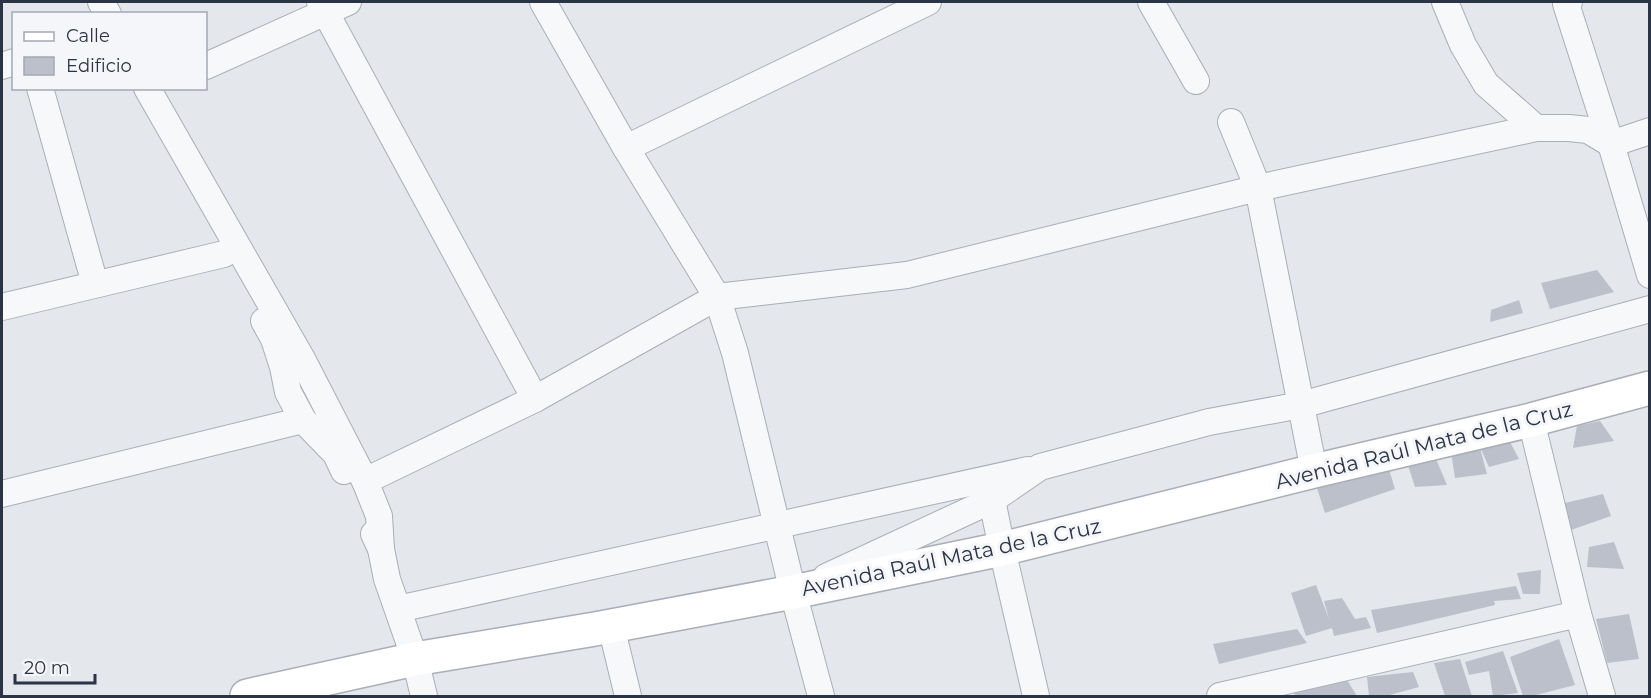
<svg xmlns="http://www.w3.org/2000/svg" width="1651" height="698" viewBox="0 0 1651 698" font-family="Montserrat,sans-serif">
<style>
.building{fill:#bbc0ca}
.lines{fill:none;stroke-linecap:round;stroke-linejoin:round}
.street-casing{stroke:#a9aeb7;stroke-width:28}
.secondary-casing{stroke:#a9aeb7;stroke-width:36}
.street{stroke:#f7f8fa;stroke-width:26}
.secondary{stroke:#fff;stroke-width:33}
.labels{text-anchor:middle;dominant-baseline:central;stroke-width:6;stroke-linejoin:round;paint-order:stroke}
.street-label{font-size:21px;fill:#2b3445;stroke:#f4f6f9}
</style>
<rect width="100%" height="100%" fill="#e4e7ec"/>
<g class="building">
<path d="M1597,270L1614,292L1550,309L1541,283Z"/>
<path d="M1519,300L1523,313L1490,322L1491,310Z"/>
<path d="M1600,421L1614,441L1573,448L1577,426Z"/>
<path d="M1509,440L1519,459L1489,467L1480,447Z"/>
<path d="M1478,441L1487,474L1455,478L1450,445Z"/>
<path d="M1431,447L1447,485L1415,487L1404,453Z"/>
<path d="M1387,463L1395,489L1325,513L1317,488Z"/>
<path d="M1603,494L1611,516L1571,530L1565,503Z"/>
<path d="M1614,542L1624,569L1587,567L1589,547Z"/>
<path d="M1541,570L1540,594H1523L1517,573Z"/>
<path d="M1316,585L1329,619L1324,601L1342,598L1355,619L1366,617L1371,628L1334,636L1332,628L1306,636L1291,593Z"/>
<path d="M1516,586L1521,599L1494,601L1495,605L1377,633L1371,610Z"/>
<path d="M1629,614L1639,659L1607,663L1596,619Z"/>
<path d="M1297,629L1307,643L1219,664L1213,644Z"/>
<path d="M1559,639L1575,685L1532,696H1523L1510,657Z"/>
<path d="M1503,651L1518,693L1493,696L1489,671L1469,675L1465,662Z"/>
<path d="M1460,659L1472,696H1445L1434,663Z"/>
<path d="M1413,672L1419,687L1386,696H1369L1367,677Z"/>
<path d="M1347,680L1357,696H1295L1293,689Z"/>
</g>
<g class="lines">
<defs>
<g id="street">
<path d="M101,2L108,14"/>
<path d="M320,2L535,399"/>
<path d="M543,2L626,148L717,297L735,353L793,592L821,696"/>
<path d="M1151,2L1196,81"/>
<path d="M1445,2L1463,45L1486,84L1536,128"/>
<path d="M1569,2L1566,4L1611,144L1650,275"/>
<path d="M2,66L14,62"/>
<path d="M206,66L348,2"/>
<path d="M40,88L95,284"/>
<path d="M147,88L302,359L365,481L379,516L381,549"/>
<path d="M1231,122L1258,188L1314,471"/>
<path d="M626,148L928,2"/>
<path d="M2,307L224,254"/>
<path d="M264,321L274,339L283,367L288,392L303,420L336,454L344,471"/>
<path d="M1531,420L1578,614L1602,696"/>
<path d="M365,481L535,399L717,297L907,275L1258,188L1536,128H1569L1588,130L1611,144L1650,131"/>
<path d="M2,494L303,420"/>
<path d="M992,500L1002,549L1036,696"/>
<path d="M374,534L381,549L387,579L415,659L424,696"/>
<path d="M826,577L992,500L1040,467L1209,422L1301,405L1650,309"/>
<path d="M398,609L1028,470"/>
<path d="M611,626L628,696"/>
<path d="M1220,696L1578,614"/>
</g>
<path id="secondary" d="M247,696L415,659L595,629L793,592L1002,549L1314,471L1531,420L1650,388"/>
</defs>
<use href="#street" class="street-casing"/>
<use href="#secondary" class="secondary-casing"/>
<use href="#street" class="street"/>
<use href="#secondary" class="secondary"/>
</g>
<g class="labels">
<g class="street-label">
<text transform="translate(1424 445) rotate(-14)">Avenida Raúl Mata de la Cruz</text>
<text transform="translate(951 557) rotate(-12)">Avenida Raúl Mata de la Cruz</text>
</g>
</g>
<rect width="1651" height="698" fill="none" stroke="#2b3445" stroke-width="6"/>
<rect x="12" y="12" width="195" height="78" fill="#f4f6f9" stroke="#a4a8b1" stroke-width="1.5"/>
<rect x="24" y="32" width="30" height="9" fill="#ffffff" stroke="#a4a8b1" stroke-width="1.5"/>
<text x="66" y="42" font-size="18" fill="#2b3445">Calle</text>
<rect x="24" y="57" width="30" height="18" fill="#bbc0ca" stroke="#a4a8b1" stroke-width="1.5"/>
<text x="66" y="72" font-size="18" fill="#2b3445">Edificio</text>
<path d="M15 674v9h80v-9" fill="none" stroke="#2b3445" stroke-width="3"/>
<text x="24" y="674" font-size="18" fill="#2b3445" stroke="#f4f6f9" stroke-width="4.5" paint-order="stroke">20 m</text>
</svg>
